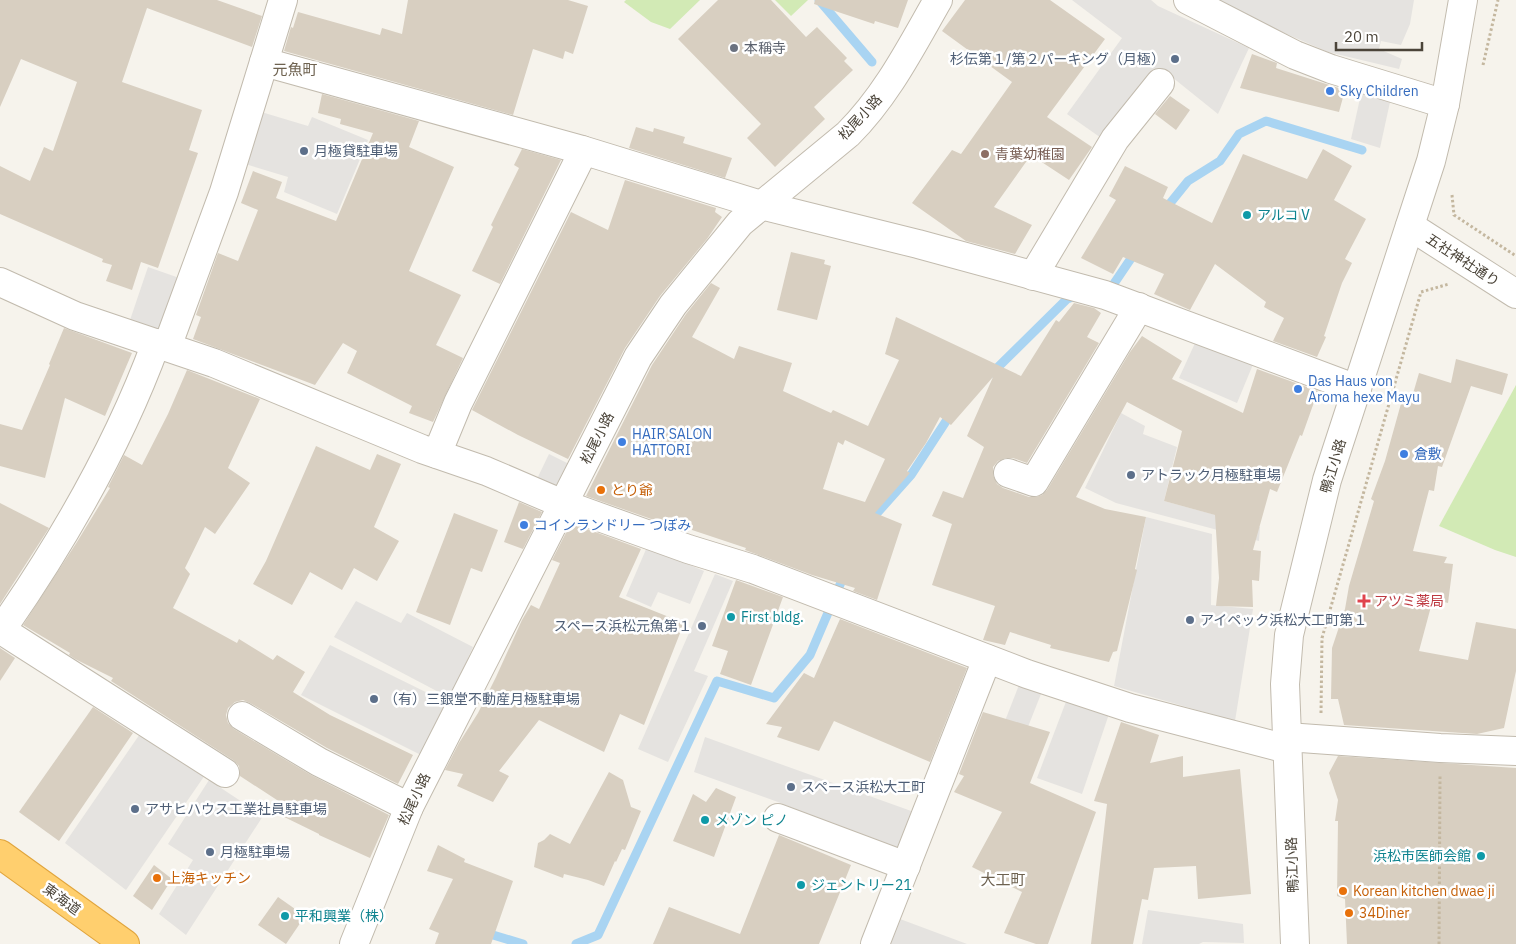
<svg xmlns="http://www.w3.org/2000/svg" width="1516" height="944" viewBox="0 0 1516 944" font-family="'IBM Plex Sans','Noto Sans JP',sans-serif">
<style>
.green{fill:#d2eab5}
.parking{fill:#e5e3e0}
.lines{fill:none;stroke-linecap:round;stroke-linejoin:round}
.stream{stroke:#a9d4f2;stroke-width:9}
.building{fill:#d8cfc1;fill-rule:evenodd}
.minor-casing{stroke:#c2bbae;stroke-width:30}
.highway-casing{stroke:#e0a43c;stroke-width:30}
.path{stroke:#c4b79f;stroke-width:3;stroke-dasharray:2.5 2.5;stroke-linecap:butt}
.minor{stroke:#fff;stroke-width:28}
.highway{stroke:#ffcf6e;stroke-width:28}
.worship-dot{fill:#6b7280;stroke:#fff;stroke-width:2}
.service-dot{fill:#5c6f8a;stroke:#fff;stroke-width:2}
.shop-dot{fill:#3f7fe0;stroke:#fff;stroke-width:2}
.education-dot{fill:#8d6e63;stroke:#fff;stroke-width:2}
.culture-dot{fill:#0f9aa8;stroke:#fff;stroke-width:2}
.food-dot{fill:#e8710a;stroke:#fff;stroke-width:2}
.health-dot{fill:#e0444e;stroke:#fff;stroke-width:2}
.labels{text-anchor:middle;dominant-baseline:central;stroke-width:5;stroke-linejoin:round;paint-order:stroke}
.worship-label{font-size:14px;fill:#5b616d;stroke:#fff;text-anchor:start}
.service-label{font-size:14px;fill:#4e5e75;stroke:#fff;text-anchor:start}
.shop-label{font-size:14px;fill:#366cbe;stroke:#fff;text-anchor:start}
.street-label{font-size:14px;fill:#4b4439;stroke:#fff}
.education-label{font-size:14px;fill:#785e54;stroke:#fff;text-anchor:start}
.culture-label{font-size:14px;fill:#0d838f;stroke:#fff;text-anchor:start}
.food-label{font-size:14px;fill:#c56008;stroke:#fff;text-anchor:start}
.health-label{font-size:14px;fill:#be3a42;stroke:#fff;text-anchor:start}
.neighbourhood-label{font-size:15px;fill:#6e6250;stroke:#fff}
</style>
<rect width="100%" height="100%" fill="#f6f3ec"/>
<g class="green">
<path d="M626,0H700L670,29L651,22L624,2Z"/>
<path d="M775,0H808L791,16Z"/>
<path d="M1516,385V557L1495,550L1439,526Z"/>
</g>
<g class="parking">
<path d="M1072,0H1151L1158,6L1249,48L1218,114L1167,73L1104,140L1067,114L1122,38Z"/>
<path d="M1218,0H1414L1410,24L1401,45L1381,41L1379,49L1402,59L1399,69L1328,52L1266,25Z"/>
<path d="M1361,94L1390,102L1380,148L1351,139Z"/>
<path d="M258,111L308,126L312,117L368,140L337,214L284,192L288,177L242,163Z"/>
<path d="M148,267L185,280L164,335L129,323Z"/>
<path d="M1196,341L1254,362L1237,403L1179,378Z"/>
<path d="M1121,413L1145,426L1143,434L1177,447L1164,501L1260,527L1259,541L1116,503L1085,488Z"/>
<path d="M549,454L571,465L559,490L536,481Z"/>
<path d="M1146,517L1212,534L1211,605L1253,609L1235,721L1114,686Z"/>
<path d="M647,547L704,571L690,604L658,592L651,607L626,596Z"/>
<path d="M715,574L733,581L694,671L708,676L668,762L638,749Z"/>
<path d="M356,601L401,623L407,613L473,647L450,698L334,637Z"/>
<path d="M330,645L448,703L421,755L301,695Z"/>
<path d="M1019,685L1041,694L1018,752L996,744Z"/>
<path d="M1067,699L1109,714L1082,794L1037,778Z"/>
<path d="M142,731L205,775L126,890L65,843Z"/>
<path d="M705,737L914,812L899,852L778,802L694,772Z"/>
<path d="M209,780L263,816L186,935L159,914L193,860L168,844Z"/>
<path d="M1148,910L1243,924L1244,943L1203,942L1199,944H1142Z"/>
<path d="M900,919L967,944H890Z"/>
</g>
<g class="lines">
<g class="stream">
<path d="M819,0L872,62"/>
<path d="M1163,212L1188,181L1220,161L1239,134L1266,121L1362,150"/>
<path d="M1106,287L1111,288L1136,251"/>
<path d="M992,373L1067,299L1078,295"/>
<path d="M870,521L911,475L952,412"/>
<path d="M493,935L523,944"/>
<path d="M576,944L598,935L717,681L774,698L810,655L845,573"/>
</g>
</g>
<g class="building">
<path d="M0,0H217L262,16L252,47L147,8L122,82L202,110L189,150L198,153L158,268L141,262L132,290L106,281L112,265L102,262L103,259L0,214V166L30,181L44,147L53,151L77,82L21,59L0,107Z"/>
<path d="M408,0H568L588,6L573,54L565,51L563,59L533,49L513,115L284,51L291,27L293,28L298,12L380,35L382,28L402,34Z"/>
<path d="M718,0H771L806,37L817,27L847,58L844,61L853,70L814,107L825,119L775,167L747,138L761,124L678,39Z"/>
<path d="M815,0H908L898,28L875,21L874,24L814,4Z"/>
<path d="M965,0H1050L1105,39L1047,117L1092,147L1069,180L1031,155L994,207L1032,225L1015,254L966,241L912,203L952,150L961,154L1012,82L942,31Z"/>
<path d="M1252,54L1277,63L1276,68L1345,90L1339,112L1240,88Z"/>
<path d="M322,94L419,121L409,147L454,167L409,271L461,295L436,345L463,358L433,422L409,413L412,406L347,373L357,351L343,343L315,385L193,339L201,317L196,315L218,253L238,261L258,210L241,203L253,171L282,182L276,198L336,221L373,133L340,124L341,119L318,113Z"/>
<path d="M1170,96L1190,110L1176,130L1155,114Z"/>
<path d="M636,127L653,132L654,128L685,137L683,143L732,158L725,178L629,148Z"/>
<path d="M522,149L561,160L500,284L472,271L493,227L491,225L519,168L514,165Z"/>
<path d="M1323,149L1352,166L1334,200L1366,219L1345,259L1352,263L1342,283L1324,336L1326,337L1317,357L1273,341L1284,318L1264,307L1266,302L1215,264L1190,310L1154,294L1164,274L1123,257L1113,274L1081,258L1116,200L1109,196L1125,166L1168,187L1163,198L1212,223L1243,154L1307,179Z"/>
<path d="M625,180L716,208L715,212L722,217L707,239L660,296L625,348L568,459L518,435L472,410L571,212L608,230Z"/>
<path d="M791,252L825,260L824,264L831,266L817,320L777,310Z"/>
<path d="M711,283L720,288L692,337L734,359L739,346L792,363L783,391L831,413L833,410L868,426L899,360L885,354L896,317L1021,376L1056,320L1059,322L1074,303L1094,308L1101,313L1087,337L1099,343L1027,463L1013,458H1006L998,461L993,467V475L997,484L1003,488L1029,497H1036L1042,495L1047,490L1130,352L1142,336L1182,361L1172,379L1243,413L1257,369L1318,391L1302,436L1300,435L1277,492L1270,489L1253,550L1261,551L1259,581L1252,580L1253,607L1216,606L1219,578L1215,515L1164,501L1182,431L1127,402L1076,497L1105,509L1146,517L1135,569L1137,570L1117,651L1113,652L1109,662L1050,648L1051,645L1010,632L1005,645L983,640L995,606L932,585L952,524L932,516L943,491L963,498L984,447L967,436L993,377L951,425L940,417L926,443L907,471L910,473L875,513L902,524L877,600L853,591L855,588L812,575L745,550L746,548L689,529L688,532L586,496L652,365L686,314ZM845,440L885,459L865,502L823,489L838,442L843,445Z"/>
<path d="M64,328L132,353L105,416L65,398L45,478L0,466V424L22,430L50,365L49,364Z"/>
<path d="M1456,359L1508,374L1502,395L1471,386L1442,467L1438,466L1434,491L1429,490L1413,551L1447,557L1444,563L1453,564L1448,603L1433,599L1419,651L1468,660L1476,622L1516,629V671L1504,728L1477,734L1344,725L1338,699H1331L1332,648L1345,609L1349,586L1374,501L1371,499L1385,461L1402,400L1410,404L1419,373L1451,383Z"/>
<path d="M187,370L260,399L228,468L250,483L215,534L205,527L185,568L190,574L173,608L237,643L239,639L273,660L277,655L305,672L293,692L330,715L413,755L398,784L327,748L250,703L243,700L235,702L228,708L226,715L228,723L234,729L311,775L389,815L370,858L319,835V834L274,812L280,802L240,776L239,766L233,760L111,681L113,678L75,659L69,655L70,653L23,625L77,542L110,488L108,487L124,455L142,465L168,414Z"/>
<path d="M316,446L370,470L377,454L401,464L374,527L399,541L377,581L354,568L342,590L310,572L292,605L253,584L266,561Z"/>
<path d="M519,502L542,512L523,549L504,542Z"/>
<path d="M0,503L49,528L0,604Z"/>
<path d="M454,513L498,530L482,572L471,568L450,625L416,612Z"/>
<path d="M571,523L641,549L619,597L684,623L644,725L620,714L604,752L539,720L499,771L509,776L493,802L457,786L463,774L445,770L459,743L478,713L496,677L522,620L531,605L539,609L560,563L552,560Z"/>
<path d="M736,580L783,597L751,685L720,674L728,651L712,646Z"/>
<path d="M840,619L967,668L930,762L834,721L819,751L777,737L782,727L766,724L804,673L814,678Z"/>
<path d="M0,648L15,658L0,681Z"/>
<path d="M93,707L133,733L59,841L19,812Z"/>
<path d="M983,712L1050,732L1030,783L1096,812L1048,944H1036L1004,933L1022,892L972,867L1002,812L954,792L964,776L959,774Z"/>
<path d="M1121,722L1159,735L1150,763L1183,756V777L1240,769L1251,894L1198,899L1196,866L1154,868L1148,900L1142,899L1133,944H1091L1107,804L1094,801Z"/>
<path d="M1338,756L1516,768V944H1347L1345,899L1337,896L1338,821H1335L1338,800L1329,773Z"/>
<path d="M609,772L623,780L631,807L641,811L625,850L622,849L616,862L615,861L604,886L588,880L564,874L563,878L534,867L538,843L544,840L550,834L570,844Z"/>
<path d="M716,788L736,797L714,857L673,841L693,794L706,802Z"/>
<path d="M779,835L851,865L819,944H653L669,907L740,934Z"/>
<path d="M438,845L465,859L464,862L513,881L491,944H435L439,933L429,929L453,879L427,871Z"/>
<path d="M154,865L172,879L152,910L133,896Z"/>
<path d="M278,897L305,916L286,944L258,925Z"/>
</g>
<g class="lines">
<defs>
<g id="minor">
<path d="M1188,0L1295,55L1331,69L1445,104"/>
<path d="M264,62L582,150L761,205L918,244L1105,295L1357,389"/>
<path d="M1410,226L1516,294"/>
<path d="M1033,276L1115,139L1160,83"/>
<path d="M0,282L75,316L214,363L422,449L486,471L563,504L688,549L753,569L1027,674L1130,708L1287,749V737L1440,748L1516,751"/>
<path d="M167,347L224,192L283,0"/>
<path d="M437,454L458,403L580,158L582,150"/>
<path d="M1008,473L1034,482L1139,307"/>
<path d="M0,624L4,626C65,538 119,444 156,343"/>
<path d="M4,626L6,633L225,773"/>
<path d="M242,716L319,762L409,807"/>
<path d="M778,818L906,866"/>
<path d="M354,944L409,807L638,357L673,305L740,223L848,134C887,95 911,47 938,0"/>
<path d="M875,944L987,659"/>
<path d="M1295,944L1285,684L1289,635L1327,480L1431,161L1445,104L1463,0"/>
</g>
<path id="highway" d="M0,854L125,944"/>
</defs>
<use href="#minor" class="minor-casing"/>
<use href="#highway" class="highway-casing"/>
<g class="path">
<path d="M1483,65L1498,0"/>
<path d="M1452,195L1454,215L1516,256"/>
<path d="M1321,713L1322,638L1421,292L1449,284"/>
<path d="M1439,944L1440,776"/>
</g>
<use href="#minor" class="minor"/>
<use href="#highway" class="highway"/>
</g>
<circle class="worship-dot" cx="734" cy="48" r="5"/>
<g class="service-dot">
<circle cx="1175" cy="59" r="5"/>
<circle cx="304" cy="151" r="5"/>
<circle cx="1131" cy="475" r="5"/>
<circle cx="1190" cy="620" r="5"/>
<circle cx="702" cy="626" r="5"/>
<circle cx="374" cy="699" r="5"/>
<circle cx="791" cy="787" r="5"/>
<circle cx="135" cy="809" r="5"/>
<circle cx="210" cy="852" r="5"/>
</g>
<g class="shop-dot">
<circle cx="1330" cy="91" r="5"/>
<circle cx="1298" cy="389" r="5"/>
<circle cx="622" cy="442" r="5"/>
<circle cx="1404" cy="454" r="5"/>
<circle cx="524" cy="525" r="5"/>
</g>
<circle class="education-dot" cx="985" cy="154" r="5"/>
<g class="culture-dot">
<circle cx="1247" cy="215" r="5"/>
<circle cx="731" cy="617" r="5"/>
<circle cx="705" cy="820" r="5"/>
<circle cx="1481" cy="856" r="5"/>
<circle cx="801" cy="885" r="5"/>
<circle cx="285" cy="916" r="5"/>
</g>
<g class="food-dot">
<circle cx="601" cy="490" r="5"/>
<circle cx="157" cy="878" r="5"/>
<circle cx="1343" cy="891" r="5"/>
<circle cx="1349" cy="913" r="5"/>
</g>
<path class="health-dot" d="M1361.5 593.5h5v5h5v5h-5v5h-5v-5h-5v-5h5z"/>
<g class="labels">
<g class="worship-label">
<text x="744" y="48">本稱寺</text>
</g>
<g class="service-label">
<text x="1165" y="59" text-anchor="end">杉伝第１/第２パーキング（月極）</text>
<text x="314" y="151">月極貸駐車場</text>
<text x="1141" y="475">アトラック月極駐車場</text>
<text x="1200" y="620">アイペック浜松大工町第１</text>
<text x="692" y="626" text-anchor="end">スペース浜松元魚第１</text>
<text x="384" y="699">（有）三銀堂不動産月極駐車場</text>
<text x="801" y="787">スペース浜松大工町</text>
<text x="145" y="809">アサヒハウス工業社員駐車場</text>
<text x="220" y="852">月極駐車場</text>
</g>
<g class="shop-label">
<text x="1340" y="91">Sky Children</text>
<text x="1308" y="381">Das Haus von<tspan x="1308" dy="16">Aroma hexe Mayu</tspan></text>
<text x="632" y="434">HAIR SALON<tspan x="632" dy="16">HATTORI</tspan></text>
<text x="1414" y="454">倉敷</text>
<text x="534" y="525">コインランドリー つぼみ</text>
</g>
<g class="street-label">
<text transform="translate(860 117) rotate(-47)">松尾小路</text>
<text transform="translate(1463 260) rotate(33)">五社神社通り</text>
<text transform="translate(597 438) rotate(-63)">松尾小路</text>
<text transform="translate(1333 466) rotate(-73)">鴨江小路</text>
<text transform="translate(414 799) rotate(-65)">松尾小路</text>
<text transform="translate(1292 865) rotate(-92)">鴨江小路</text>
<text transform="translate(62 899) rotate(36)">東海道</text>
</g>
<g class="education-label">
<text x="995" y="154">青葉幼稚園</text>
</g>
<g class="culture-label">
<text x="1257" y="215">アルコⅤ</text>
<text x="741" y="617">First bldg.</text>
<text x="715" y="820">メゾン ピノ</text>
<text x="1471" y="856" text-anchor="end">浜松市医師会館</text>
<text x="811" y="885">ジェントリー21</text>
<text x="295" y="916">平和興業（株）</text>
</g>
<g class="food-label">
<text x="611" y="490">とり爺</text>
<text x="167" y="878">上海キッチン</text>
<text x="1353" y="891">Korean kitchen dwae ji</text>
<text x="1359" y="913">34Diner</text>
</g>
<g class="health-label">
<text x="1374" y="601">アツミ薬局</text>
</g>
<g class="neighbourhood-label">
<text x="295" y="69">元魚町</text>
<text x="1003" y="879">大工町</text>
</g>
</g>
<path d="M1336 42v8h86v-8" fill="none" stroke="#4b4439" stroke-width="2.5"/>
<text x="1344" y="42" font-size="15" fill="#4b4439" stroke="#ffffff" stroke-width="4" paint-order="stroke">20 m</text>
</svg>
